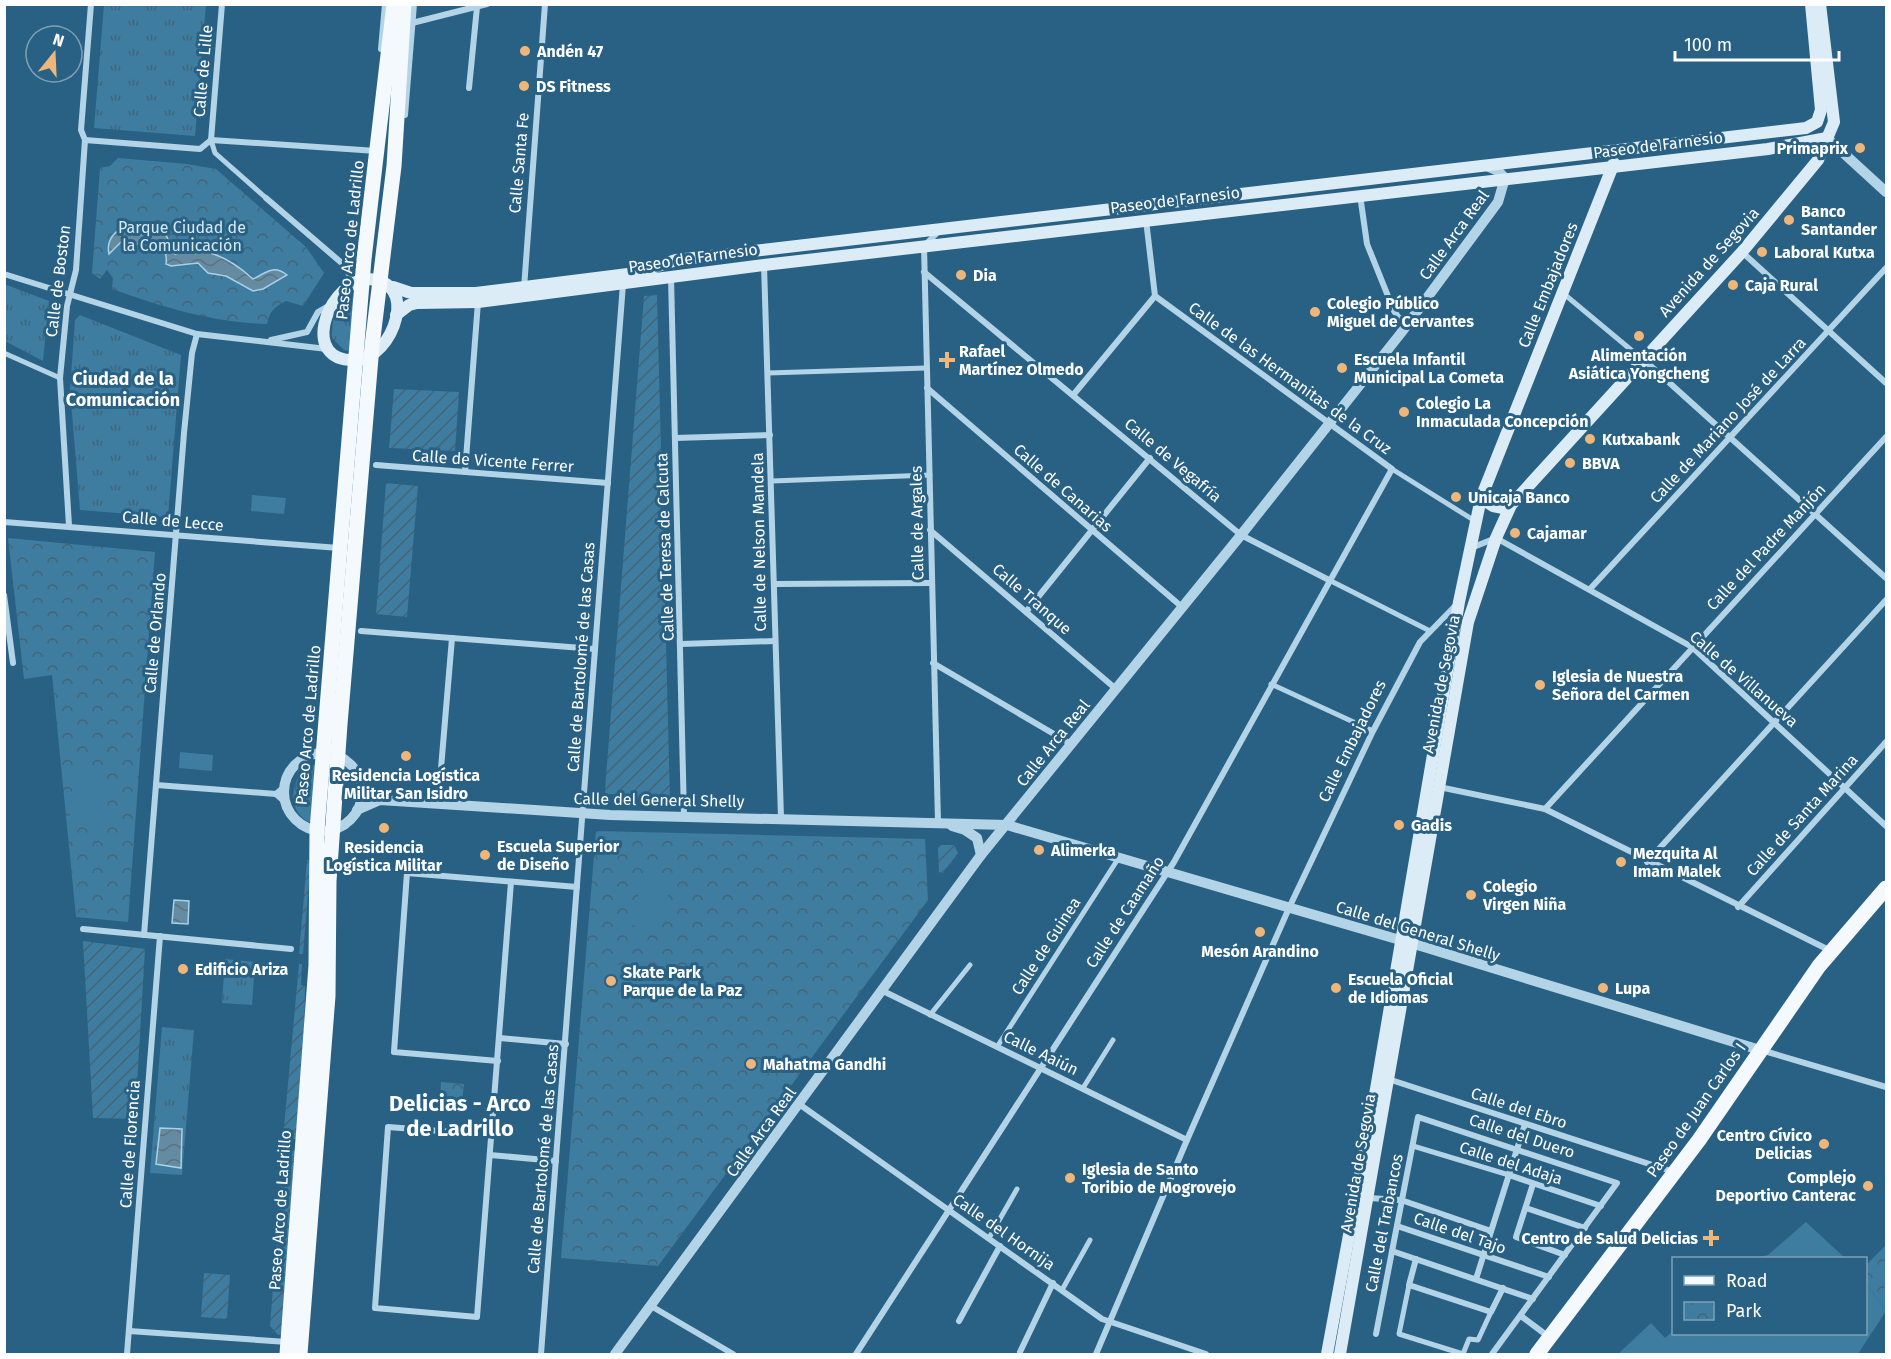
<svg xmlns="http://www.w3.org/2000/svg" width="1891" height="1359" viewBox="0 0 1891 1359" font-family="'Fira Sans',sans-serif">
<style>
.grass{fill:url(#grass-tufts)}
.park{fill:url(#park-crowns)}
.garden{fill:url(#garden-furrows)}
.pitch{fill:#3e7ca0}
.water{fill:url(#water-waves);stroke:#a7d1e7;stroke-width:1.5}
.lines{fill:none;stroke-linecap:round;stroke-linejoin:round}
.pedestrian{stroke:#b3d4e7;stroke-width:5}
.minor{stroke:#b3d4e7;stroke-width:6}
.tertiary{stroke:#b3d4e7;stroke-width:10}
.secondary{stroke:#dcecf6;stroke-width:12}
.primary{stroke:#f4f9fe;stroke-width:15}
.poi-dot{fill:#eeb679;stroke:#296184;stroke-width:2}
.labels{text-anchor:middle;dominant-baseline:central;stroke-width:6;stroke-linejoin:round;paint-order:stroke}
.poi-label{font-size:16px;font-weight:bold;fill:#fff;stroke:#296184;text-anchor:start}
.street-label{font-size:16px;fill:#fff;stroke:#296184}
.park-label{font-size:16px;fill:#d6eaf6;stroke:#296184}
.neighbourhood-label{font-size:18px;font-weight:bold;fill:#fff;stroke:#296184}
.district-label{font-size:22px;font-weight:bold;fill:#fff;stroke:#296184}
</style>
<defs>
<pattern id="grass-tufts" width="24" height="20" patternUnits="userSpaceOnUse" patternTransform="scale(1.5)"><rect width="24" height="20" fill="#3e7ca0"/><path d="M3 7l-1-3M5 7V3M7 7l1-3M15 17l-1-3M17 17v-4M19 17l1-3" fill="none" stroke="#456476"/></pattern>
<pattern id="park-crowns" width="20" height="18" patternUnits="userSpaceOnUse" patternTransform="scale(1.5)"><rect width="20" height="18" fill="#3e7ca0"/><path d="M2 6a3 3 0 1 1 6 0M12 15a3 3 0 1 1 6 0" fill="none" stroke="#456476"/></pattern>
<pattern id="garden-furrows" width="10" height="10" patternUnits="userSpaceOnUse" patternTransform="scale(1.5)"><rect width="10" height="10" fill="#3e7ca0"/><path d="M-1 1l2-2M0 10L10 0M9 11l2-2" fill="none" stroke="#456476"/></pattern>
<pattern id="water-waves" width="16" height="10" patternUnits="userSpaceOnUse" patternTransform="scale(1.5)"><rect width="16" height="10" fill="#658ba2"/><path d="M0 5q4-4 8 0t8 0" fill="none" stroke="#5b7280"/></pattern>
</defs>
<rect width="100%" height="100%" fill="#296184"/>
<g class="grass">
<path d="M104,5H206L195,136L94,128Z"/>
<path d="M4,284L49,301L43,361L5,341Z"/>
<path d="M351,297L354,298L349,351L344,350L332,338C331,321 336,307 351,297Z"/>
<path d="M80,315L181,355L168,517L80,510L70,390L75,320Z"/>
<path d="M313,765L316,766L313,819L309,822C285,810 290,775 313,765Z"/>
<path d="M225,959L255,962L252,1005L222,1003Z"/>
<path d="M162,1027L194,1030L182,1175L150,1173Z"/>
</g>
<g class="park">
<path d="M118,158L187,164L216,169L306,247L324,273L303,306L286,301C274,307 270,311 267,324C210,322 166,308 112,289L113,278L107,270L100,279L92,273L100,168L110,166Z"/>
<path d="M8,538L155,552L128,922L76,917L52,675L24,679Z"/>
<path d="M596,831L925,839L928,900L658,1266L561,1258Z"/>
<path d="M441,1082L464,1084L462,1102L440,1100Z"/>
<path d="M1886,1245V1311L1866,1283V1265Z"/>
</g>
<g class="garden">
<path d="M657,295L670,799L615,798L613,794H605L606,776L644,296Z"/>
<path d="M394,389L459,392L455,451L389,448Z"/>
<path d="M386,483L418,486L407,617L376,614Z"/>
<path d="M941,845H954L958,853L943,873L939,872L938,848Z"/>
<path d="M307,860H311L303,954H299Z"/>
<path d="M83,941L145,949L135,1119L93,1118Z"/>
<path d="M299,964H302L301,985L305,986L304,1049L296,1139L283,1138Z"/>
<path d="M284,1150L296,1151L282,1334L278,1335L270,1326Z"/>
<path d="M204,1273L230,1275L227,1319L201,1317Z"/>
</g>
<g class="pitch">
<path d="M252,495L286,498L284,514L251,511Z"/>
<path d="M180,752L213,755L212,771L179,768Z"/>
<path d="M74,771L107,774L102,826L69,823Z"/>
<path d="M644,876L671,885L656,933L629,924Z"/>
<path d="M603,964L620,965L618,999L601,998Z"/>
<path d="M1806,1222L1845,1258H1754L1768,1255Z"/>
<path d="M1866,1283L1886,1311L1858,1354H1618L1651,1323L1665,1338L1673,1331L1674,1334H1866Z"/>
</g>
<g class="water">
<path d="M127,227L140,235L155,231L165,233L175,254C204,243 232,260 253,279C266,273 273,264 287,275L263,289L253,291L226,276L208,273L198,263L171,266L166,264C169,244 150,232 135,246L121,242L109,254C106,241 114,230 127,227Z"/>
<path d="M174,900L189,901L188,924L172,923Z"/>
<path d="M160,1128L182,1129L181,1168L156,1164Z"/>
</g>
<g class="lines">
<g class="pedestrian">
<path d="M211,140L215,153L266,198"/>
<path d="M1564,294L1642,359"/>
<path d="M4,353L60,378"/>
<path d="M768,373L926,368"/>
<path d="M1392,469L1475,521"/>
<path d="M772,481L930,475"/>
<path d="M1329,580L1430,631"/>
<path d="M1271,684L1373,731"/>
<path d="M930,1015L970,965"/>
<path d="M997,1047L1118,859"/>
<path d="M1083,1088L1113,1040"/>
<path d="M1413,1146L1509,1175"/>
<path d="M989,1238L1017,1189"/>
<path d="M1409,1285L1399,1334L1463,1354L1469,1339L1478,1340L1491,1312"/>
<path d="M1062,1290L1090,1240"/>
</g>
<g class="minor">
<path d="M412,23L487,4"/>
<path d="M381,49L385,4"/>
<path d="M469,88L477,7"/>
<path d="M405,115L414,4"/>
<path d="M85,140L200,149L211,140L377,151"/>
<path d="M211,140L222,4"/>
<path d="M1360,195L1367,244L1394,311L1399,318L1411,319"/>
<path d="M266,198L344,265L353,282"/>
<path d="M938,232L924,246L938,822"/>
<path d="M1742,252L1886,383"/>
<path d="M764,265L781,818"/>
<path d="M924,272L1241,535L1329,580"/>
<path d="M4,274L197,334L327,349"/>
<path d="M671,277L684,816"/>
<path d="M524,288L545,4"/>
<path d="M271,340L307,332L318,312L330,305"/>
<path d="M1643,359L1886,578"/>
<path d="M927,388L1182,607"/>
<path d="M1074,394L1155,296"/>
<path d="M675,438L770,435"/>
<path d="M376,465L608,483"/>
<path d="M465,472L478,302"/>
<path d="M4,522L339,548"/>
<path d="M69,526L60,378L67,306L76,270L85,140L81,130L91,4"/>
<path d="M930,530L1116,689"/>
<path d="M1471,548L1496,538L1692,647L1886,826"/>
<path d="M774,584L931,583"/>
<path d="M1590,589L1886,268"/>
<path d="M4,595L13,663"/>
<path d="M1026,612L1150,458"/>
<path d="M361,631L595,649"/>
<path d="M681,644L775,641"/>
<path d="M933,663L1071,744"/>
<path d="M156,785L276,794"/>
<path d="M1439,787L1545,809L1831,951"/>
<path d="M276,794L285,802"/>
<path d="M276,794L284,787"/>
<path d="M438,804L452,638"/>
<path d="M1545,809L1886,437"/>
<path d="M1647,862L1886,600"/>
<path d="M1738,907L1886,742"/>
<path d="M83,929L291,949"/>
<path d="M144,935L184,433L192,353L197,334"/>
<path d="M883,991L1187,1140"/>
<path d="M500,1038L566,1044"/>
<path d="M1761,1050L1886,1087"/>
<path d="M498,1061L394,1052L407,873L577,887"/>
<path d="M1388,1079L1674,1172"/>
<path d="M799,1104L1102,1319L1206,1354"/>
<path d="M492,1135L388,1127L375,1308L477,1317C489,1172 500,1027 511,882"/>
<path d="M490,1155L556,1161"/>
<path d="M1509,1175L1601,1206"/>
<path d="M1533,1184L1516,1237L1565,1255"/>
<path d="M1369,1198L1401,1200L1491,1231"/>
<path d="M1526,1208L1585,1228"/>
<path d="M1397,1226L1549,1277"/>
<path d="M1392,1251L1533,1299"/>
<path d="M1416,1259L1409,1285L1491,1312L1503,1288"/>
<path d="M1476,1279L1525,1124"/>
<path d="M651,1306L733,1354"/>
<path d="M1521,1316L1549,1337"/>
<path d="M959,1321L1000,1246"/>
<path d="M129,1331L287,1342"/>
<path d="M1376,1334L1418,1117L1617,1183L1492,1354"/>
<path d="M1020,1352L1053,1283"/>
<path d="M127,1354L160,936"/>
<path d="M541,1354L623,284"/>
<path d="M856,1354L1174,862L1392,469L1155,296L1146,220"/>
<path d="M1096,1354L1187,1140L1289,908L1373,731L1420,642L1457,604"/>
</g>
<g class="tertiary">
<path d="M1827,138L1886,192"/>
<circle cx="323" cy="792" r="39"/>
<path d="M357,810L380,800L610,815L1007,825L1424,947L1760,1050"/>
<path d="M952,826L965,830L977,838L981,855"/>
<path d="M615,1354L981,855L1241,535L1401,333L1498,202L1505,178L1498,171L1484,165"/>
</g>
<g class="secondary">
<path d="M364,279C423,277 393,359 356,360C301,363 324,289 364,279Z"/>
<path d="M393,287L411,293H476L636,273L676,260L1806,128L1817,122L1821,110L1811,4"/>
<path d="M396,315L409,305L417,303L478,302L764,265L1768,149L1827,138"/>
<path d="M1481,498L1493,506L1508,509"/>
<path d="M1327,1354L1376,1089L1459,602L1481,498L1614,163"/>
<path d="M1340,1354L1468,622L1496,538L1511,505L1742,252L1818,160L1834,122L1820,4"/>
</g>
<g class="primary">
<path d="M287,1354L316,965L317,830L340,548L364,259L394,4"/>
<path d="M300,1354L328,996L329,881L340,724L372,346L394,166L404,4"/>
<path d="M1537,1354L1699,1140L1819,966L1886,888"/>
</g>
</g>
<g class="poi-dot">
<circle cx="525" cy="51" r="6"/>
<circle cx="524" cy="86" r="6"/>
<circle cx="1860" cy="148" r="6"/>
<circle cx="1789" cy="220" r="6"/>
<circle cx="1762" cy="252" r="6"/>
<circle cx="961" cy="275" r="6"/>
<circle cx="1733" cy="285" r="6"/>
<circle cx="1315" cy="312" r="6"/>
<circle cx="1639" cy="336" r="6"/>
<path d="M944 351h6v6h6v6h-6v6h-6v-6h-6v-6h6z"/>
<circle cx="1342" cy="368" r="6"/>
<circle cx="1404" cy="412" r="6"/>
<circle cx="1590" cy="439" r="6"/>
<circle cx="1570" cy="463" r="6"/>
<circle cx="1456" cy="497" r="6"/>
<circle cx="1515" cy="533" r="6"/>
<circle cx="1540" cy="685" r="6"/>
<circle cx="406" cy="756" r="6"/>
<circle cx="1399" cy="825" r="6"/>
<circle cx="384" cy="828" r="6"/>
<circle cx="1039" cy="850" r="6"/>
<circle cx="485" cy="855" r="6"/>
<circle cx="1621" cy="862" r="6"/>
<circle cx="1471" cy="895" r="6"/>
<circle cx="1260" cy="932" r="6"/>
<circle cx="183" cy="969" r="6"/>
<circle cx="611" cy="981" r="6"/>
<circle cx="1336" cy="988" r="6"/>
<circle cx="1603" cy="988" r="6"/>
<circle cx="751" cy="1064" r="6"/>
<circle cx="1824" cy="1144" r="6"/>
<circle cx="1070" cy="1178" r="6"/>
<circle cx="1868" cy="1186" r="6"/>
<path d="M1708 1229h6v6h6v6h-6v6h-6v-6h-6v-6h6z"/>
</g>
<g class="labels">
<g class="poi-label">
<text x="537" y="51">Andén 47</text>
<text x="536" y="86">DS Fitness</text>
<text x="1848" y="148" text-anchor="end">Primaprix</text>
<text x="1801" y="211">Banco<tspan x="1801" dy="18">Santander</tspan></text>
<text x="1774" y="252">Laboral Kutxa</text>
<text x="973" y="275">Dia</text>
<text x="1745" y="285">Caja Rural</text>
<text x="1327" y="303">Colegio Público<tspan x="1327" dy="18">Miguel de Cervantes</tspan></text>
<text x="959" y="351">Rafael<tspan x="959" dy="18">Martínez Olmedo</tspan></text>
<text x="1639" y="355" text-anchor="middle">Alimentación<tspan x="1639" dy="18">Asiática Yongcheng</tspan></text>
<text x="1354" y="359">Escuela Infantil<tspan x="1354" dy="18">Municipal La Cometa</tspan></text>
<text x="1416" y="403">Colegio La<tspan x="1416" dy="18">Inmaculada Concepción</tspan></text>
<text x="1602" y="439">Kutxabank</text>
<text x="1582" y="463">BBVA</text>
<text x="1468" y="497">Unicaja Banco</text>
<text x="1527" y="533">Cajamar</text>
<text x="1552" y="676">Iglesia de Nuestra<tspan x="1552" dy="18">Señora del Carmen</tspan></text>
<text x="406" y="775" text-anchor="middle">Residencia Logística<tspan x="406" dy="18">Militar San Isidro</tspan></text>
<text x="1411" y="825">Gadis</text>
<text x="497" y="846">Escuela Superior<tspan x="497" dy="18">de Diseño</tspan></text>
<text x="384" y="847" text-anchor="middle">Residencia<tspan x="384" dy="18">Logística Militar</tspan></text>
<text x="1051" y="850">Alimerka</text>
<text x="1633" y="853">Mezquita Al<tspan x="1633" dy="18">Imam Malek</tspan></text>
<text x="1483" y="886">Colegio<tspan x="1483" dy="18">Virgen Niña</tspan></text>
<text x="1260" y="951" text-anchor="middle">Mesón Arandino</text>
<text x="195" y="969">Edificio Ariza</text>
<text x="623" y="972">Skate Park<tspan x="623" dy="18">Parque de la Paz</tspan></text>
<text x="1348" y="979">Escuela Oficial<tspan x="1348" dy="18">de Idiomas</tspan></text>
<text x="1615" y="988">Lupa</text>
<text x="763" y="1064">Mahatma Gandhi</text>
<text x="1812" y="1135" text-anchor="end">Centro Cívico<tspan x="1812" dy="18">Delicias</tspan></text>
<text x="1082" y="1169">Iglesia de Santo<tspan x="1082" dy="18">Toribio de Mogrovejo</tspan></text>
<text x="1856" y="1177" text-anchor="end">Complejo<tspan x="1856" dy="18">Deportivo Canterac</tspan></text>
<text x="1698" y="1238" text-anchor="end">Centro de Salud Delicias</text>
</g>
<g class="street-label">
<text transform="translate(203 71) rotate(-85)">Calle de Lille</text>
<text transform="translate(1658 145) rotate(-7)">Paseo de Farnesio</text>
<text transform="translate(519 163) rotate(-85)">Calle Santa Fe</text>
<text transform="translate(1175 200) rotate(-7)">Paseo de Farnesio</text>
<text transform="translate(1454 235) rotate(-54)">Calle Arca Real</text>
<text transform="translate(350 240) rotate(-84)">Paseo Arco de Ladrillo</text>
<text transform="translate(693 258) rotate(-8)">Paseo de Farnesio</text>
<text transform="translate(1709 262) rotate(-48)">Avenida de Segovia</text>
<text transform="translate(58 281) rotate(-83)">Calle de Boston</text>
<text transform="translate(1548 285) rotate(-68)">Calle Embajadores</text>
<text transform="translate(1290 378) rotate(36)">Calle de las Hermanitas de la Cruz</text>
<text transform="translate(1728 420) rotate(-47)">Calle de Mariano José de Larra</text>
<text transform="translate(1173 460) rotate(40)">Calle de Vegafría</text>
<text transform="translate(493 461) rotate(4)">Calle de Vicente Ferrer</text>
<text transform="translate(1063 488) rotate(41)">Calle de Canarias</text>
<text transform="translate(173 521) rotate(5)">Calle de Lecce</text>
<text transform="translate(917 523) rotate(-91)">Calle de Argales</text>
<text transform="translate(759 542) rotate(-91)">Calle de Nelson Mandela</text>
<text transform="translate(665 547) rotate(-92)">Calle de Teresa de Calcuta</text>
<text transform="translate(1766 547) rotate(-47)">Calle del Padre Manjón</text>
<text transform="translate(1032 599) rotate(41)">Calle Tranque</text>
<text transform="translate(155 633) rotate(-85)">Calle de Orlando</text>
<text transform="translate(581 657) rotate(-86)">Calle de Bartolomé de las Casas</text>
<text transform="translate(1744 679) rotate(41)">Calle de Villanueva</text>
<text transform="translate(1441 684) rotate(-79)">Avenida de Segovia</text>
<text transform="translate(308 725) rotate(-85)">Paseo Arco de Ladrillo</text>
<text transform="translate(1352 741) rotate(-64)">Calle Embajadores</text>
<text transform="translate(1053 743) rotate(-51)">Calle Arca Real</text>
<text transform="translate(659 800) rotate(1)">Calle del General Shelly</text>
<text transform="translate(1802 815) rotate(-48)">Calle de Santa Marina</text>
<text transform="translate(1125 912) rotate(-57)">Calle de Caamaño</text>
<text transform="translate(1418 931) rotate(17)">Calle del General Shelly</text>
<text transform="translate(1046 946) rotate(-57)">Calle de Guinea</text>
<text transform="translate(1041 1053) rotate(26)">Calle Aaiún</text>
<text transform="translate(1519 1108) rotate(18)">Calle del Ebro</text>
<text transform="translate(1696 1110) rotate(-55)">Paseo de Juan Carlos I</text>
<text transform="translate(761 1132) rotate(-54)">Calle Arca Real</text>
<text transform="translate(1522 1136) rotate(18)">Calle del Duero</text>
<text transform="translate(130 1144) rotate(-86)">Calle de Florencia</text>
<text transform="translate(543 1159) rotate(-85)">Calle de Bartolomé de las Casas</text>
<text transform="translate(1358 1163) rotate(-80)">Avenida de Segovia</text>
<text transform="translate(1511 1163) rotate(18)">Calle del Adaja</text>
<text transform="translate(280 1210) rotate(-86)">Paseo Arco de Ladrillo</text>
<text transform="translate(1384 1223) rotate(-79)">Calle del Trabancos</text>
<text transform="translate(1004 1232) rotate(35)">Calle del Hornija</text>
<text transform="translate(1460 1233) rotate(19)">Calle del Tajo</text>
</g>
<g class="park-label">
<text x="182" y="227">Parque Ciudad de<tspan x="182" dy="18">la Comunicación</tspan></text>
</g>
<g class="neighbourhood-label">
<text x="123" y="379">Ciudad de la<tspan x="123" dy="21">Comunicación</tspan></text>
</g>
<g class="district-label">
<text x="460" y="1103">Delicias - Arco<tspan x="460" dy="25">de Ladrillo</tspan></text>
</g>
</g>
<rect width="1891" height="1359" fill="none" stroke="#ffffff" stroke-width="12"/>
<rect x="1672" y="1257" width="195" height="78" fill="#296184" stroke="#7fa0b5" stroke-width="1.5"/>
<rect x="1684" y="1276" width="30" height="9" fill="#f4f9fe" stroke="#7fa0b5" stroke-width="1.5"/>
<text x="1726" y="1287" font-size="18" fill="#ffffff">Road</text>
<rect x="1684" y="1302" width="30" height="18" fill="url(#park-crowns)" stroke="#7fa0b5" stroke-width="1.5"/>
<text x="1726" y="1317" font-size="18" fill="#ffffff">Park</text>
<g transform="translate(54 54) rotate(18)"><circle r="28" fill="#296184" stroke="#7fa0b5" stroke-width="1.5"/>
<path d="M0-4.5L10 22L0 15L-10 22Z" fill="#eeb679"/>
<text y="-9" font-size="16" font-weight="bold" text-anchor="middle" fill="#ffffff">N</text>
</g>
<path d="M1675 51v9h164v-9" fill="none" stroke="#ffffff" stroke-width="3"/>
<text x="1684" y="51" font-size="18" fill="#ffffff" stroke="#296184" stroke-width="4.5" paint-order="stroke">100 m</text>
</svg>
